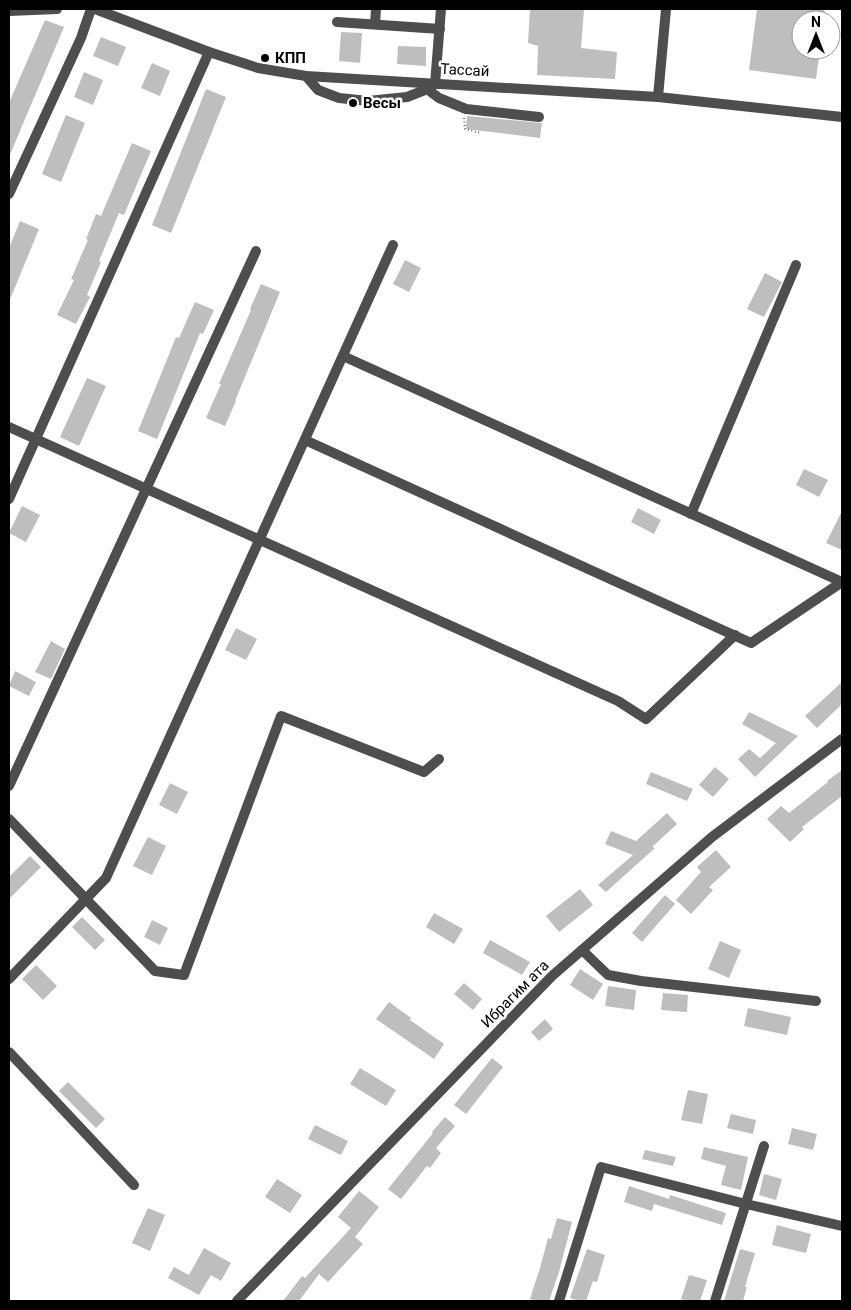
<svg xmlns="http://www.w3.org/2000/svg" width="851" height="1310" viewBox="0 0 851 1310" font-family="Roboto,sans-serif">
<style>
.building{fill:#bebebe}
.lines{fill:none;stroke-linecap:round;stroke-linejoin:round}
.path{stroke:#707070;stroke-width:2;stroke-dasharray:1 2.5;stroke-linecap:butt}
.minor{stroke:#4e4e4e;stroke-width:10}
.tertiary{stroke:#4e4e4e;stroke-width:10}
.poi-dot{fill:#000;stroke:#fff;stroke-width:2}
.labels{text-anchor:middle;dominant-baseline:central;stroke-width:5;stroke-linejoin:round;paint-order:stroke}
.poi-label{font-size:15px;font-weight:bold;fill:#000;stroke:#fff;text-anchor:start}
.street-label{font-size:15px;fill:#000;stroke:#fff}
</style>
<rect width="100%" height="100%" fill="#fff"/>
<g class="building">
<path d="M530,9H584L581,48L617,52L615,79L537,75L538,46L528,43Z"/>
<path d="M757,9H825L823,20H801V50H820L816,79L749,70Z"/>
<path d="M45,20L64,27L9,157V103Z"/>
<path d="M341,32L362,33L360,63L339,61Z"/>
<path d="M101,37L126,47L118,66L93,56Z"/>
<path d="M398,46L426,47V66L397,64Z"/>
<path d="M152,63L170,71L160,96L141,88Z"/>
<path d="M84,72L103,80L93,105L74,97Z"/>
<path d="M206,89L226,97L171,233L152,225Z"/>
<path d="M66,115L85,123L61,182L42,174Z"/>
<path d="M467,116L542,123L540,138L466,129Z"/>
<path d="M132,143L151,151L124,215L119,213L99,261L101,262L87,295L90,297L76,324L57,315L74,280L71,279L88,240L86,239L96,214L101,216Z"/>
<path d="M20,221L39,229L9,302V248Z"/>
<path d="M405,260L421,268L409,292L393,284Z"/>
<path d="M765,273L782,282L764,317L747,309Z"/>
<path d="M261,284L280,292L235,401H236L225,426L206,418L221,384H219L251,310L250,309Z"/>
<path d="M195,302L214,310L203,334L200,333L157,439L138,431L176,337L179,338Z"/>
<path d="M87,378L106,386L79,446L60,437Z"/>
<path d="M804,469L828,480L819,497L796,485Z"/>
<path d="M22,506L40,515L26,542L9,533Z"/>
<path d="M638,508L661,520L654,534L631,522Z"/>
<path d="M842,511V550L826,543Z"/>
<path d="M236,628L257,639L246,660L225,650Z"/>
<path d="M51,641L65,649L51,679L35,672Z"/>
<path d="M15,671L36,682L29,696L9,686Z"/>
<path d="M842,682V704L817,728L805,716Z"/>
<path d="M749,712L798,736L755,777L738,759L749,749L760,758L776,743L742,724Z"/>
<path d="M715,767L729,779L713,797L699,785Z"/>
<path d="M842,770V796L802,827L804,829L790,842L767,819L781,806L789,813L828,782L827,781Z"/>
<path d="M651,772L693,789L687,801L646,784Z"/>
<path d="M170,783L188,792L177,814L159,805Z"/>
<path d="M667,813L677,824L652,847L655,848L606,892L598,885L633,855L605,844L611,831L636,841Z"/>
<path d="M148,837L166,846L152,875L133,866Z"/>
<path d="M716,850L731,867L709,887L713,890L691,914L676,900L701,872L697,867Z"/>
<path d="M30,856L41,867L9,899V877Z"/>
<path d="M580,889L593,905L559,932L546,916Z"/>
<path d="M665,895L675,904L642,942L632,933Z"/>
<path d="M434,913L463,929L454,944L426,927Z"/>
<path d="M82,917L105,940L95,950L72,927Z"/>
<path d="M152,920L168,928L160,945L144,937Z"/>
<path d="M490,940L530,962L522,975L483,953Z"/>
<path d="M720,941L741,950L729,978L708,969Z"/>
<path d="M36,965L57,986L43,1000L22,979Z"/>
<path d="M580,969L603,984L593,1000L570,985Z"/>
<path d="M464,983L482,999L473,1010L454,994Z"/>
<path d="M608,986L636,990L634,1010L605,1006Z"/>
<path d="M663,993L688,995L687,1012L661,1010Z"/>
<path d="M389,1002L411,1018L410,1020L444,1044L434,1059L376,1019Z"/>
<path d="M748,1008L791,1017L787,1035L744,1026Z"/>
<path d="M545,1019L553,1029L539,1041L531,1032Z"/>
<path d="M492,1058L503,1067L466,1114L454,1105Z"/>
<path d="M360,1068L396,1090L386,1106L350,1084Z"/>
<path d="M68,1082L105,1119L96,1128L59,1091Z"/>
<path d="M688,1090L708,1094L702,1124L681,1120Z"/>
<path d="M731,1114L756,1120L753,1134L727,1128Z"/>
<path d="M445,1117L455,1126L436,1148L441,1153L430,1168L427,1166L401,1199L388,1189L433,1133L432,1132Z"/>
<path d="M315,1125L348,1141L341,1155L308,1139Z"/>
<path d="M792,1128L817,1134L813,1150L788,1144Z"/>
<path d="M704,1147L748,1157L741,1190L721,1185L726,1166L701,1159Z"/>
<path d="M645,1150L676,1157L673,1166L642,1159Z"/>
<path d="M764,1174L782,1179L776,1200L759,1195Z"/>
<path d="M277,1179L302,1195L290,1213L265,1197Z"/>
<path d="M629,1186L669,1199L670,1195L726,1213L722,1225L654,1204L652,1211L624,1202Z"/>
<path d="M359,1191L379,1207L355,1237L363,1244L328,1282L319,1274L299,1301H283L302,1276L305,1278L351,1228L338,1217Z"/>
<path d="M148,1208L165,1215L150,1251L132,1243Z"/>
<path d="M557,1218L572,1222L559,1272L549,1301H536L530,1299L540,1268L548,1238L551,1239Z"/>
<path d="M777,1225L811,1234L806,1253L772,1245Z"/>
<path d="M204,1248L231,1263L221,1281L211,1275L199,1295L168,1278L174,1267L189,1275Z"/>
<path d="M587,1249L605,1255L597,1282L593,1281L586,1301H580L570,1298Z"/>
<path d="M740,1249L755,1253L745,1287H747L743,1301H724Z"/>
<path d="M689,1275L707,1280L700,1301H688L681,1299Z"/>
</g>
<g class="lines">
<path class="path" d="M464,118L465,129L481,133"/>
<g class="minor">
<path d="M95,9L209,52L258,68L306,76L658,97L842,117"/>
<path d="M9,11L57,9"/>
<path d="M337,22L440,29"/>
<path d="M375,24L376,9"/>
<path d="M306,76L318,90L339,98L368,101L407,97L425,90L435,84L441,9"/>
<path d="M428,88L431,92L439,98L466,109L539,117"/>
<path d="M658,97L666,9"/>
<path d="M9,194L81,38L91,9"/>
<path d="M343,356L842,582"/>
<path d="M9,427L618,701L646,719L735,635"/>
<path d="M305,440L751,643L842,582"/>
<path d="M9,499L209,52"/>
<path d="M691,514L796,265"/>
<path d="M9,786L256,251"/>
<path d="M9,819L155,971L184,975L281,716L424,772L439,759"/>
<path d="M582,950L608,975L641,981L816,1001"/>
<path d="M9,979L106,878L393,245"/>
<path d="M9,1052L134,1185"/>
<path d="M559,1301L601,1167L746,1204L842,1226"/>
<path d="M715,1301L764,1146"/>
</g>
<path class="tertiary" d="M237,1301L552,976L712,837L842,739"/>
</g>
<g class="poi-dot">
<circle cx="265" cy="58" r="5"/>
<circle cx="353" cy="103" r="5"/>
</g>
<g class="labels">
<g class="poi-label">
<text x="275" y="58">КПП</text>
<text x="363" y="103">Весы</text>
</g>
<g class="street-label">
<text transform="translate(465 70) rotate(3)">Тассай</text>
<text transform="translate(515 994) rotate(-45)">Ибрагим ата</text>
</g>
</g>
<rect width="851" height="1310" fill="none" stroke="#000000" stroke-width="20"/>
<g transform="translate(816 35)"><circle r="24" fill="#ffffff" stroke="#999999"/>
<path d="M0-4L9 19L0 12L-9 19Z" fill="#000000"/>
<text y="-8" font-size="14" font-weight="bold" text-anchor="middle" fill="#000000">N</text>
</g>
</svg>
